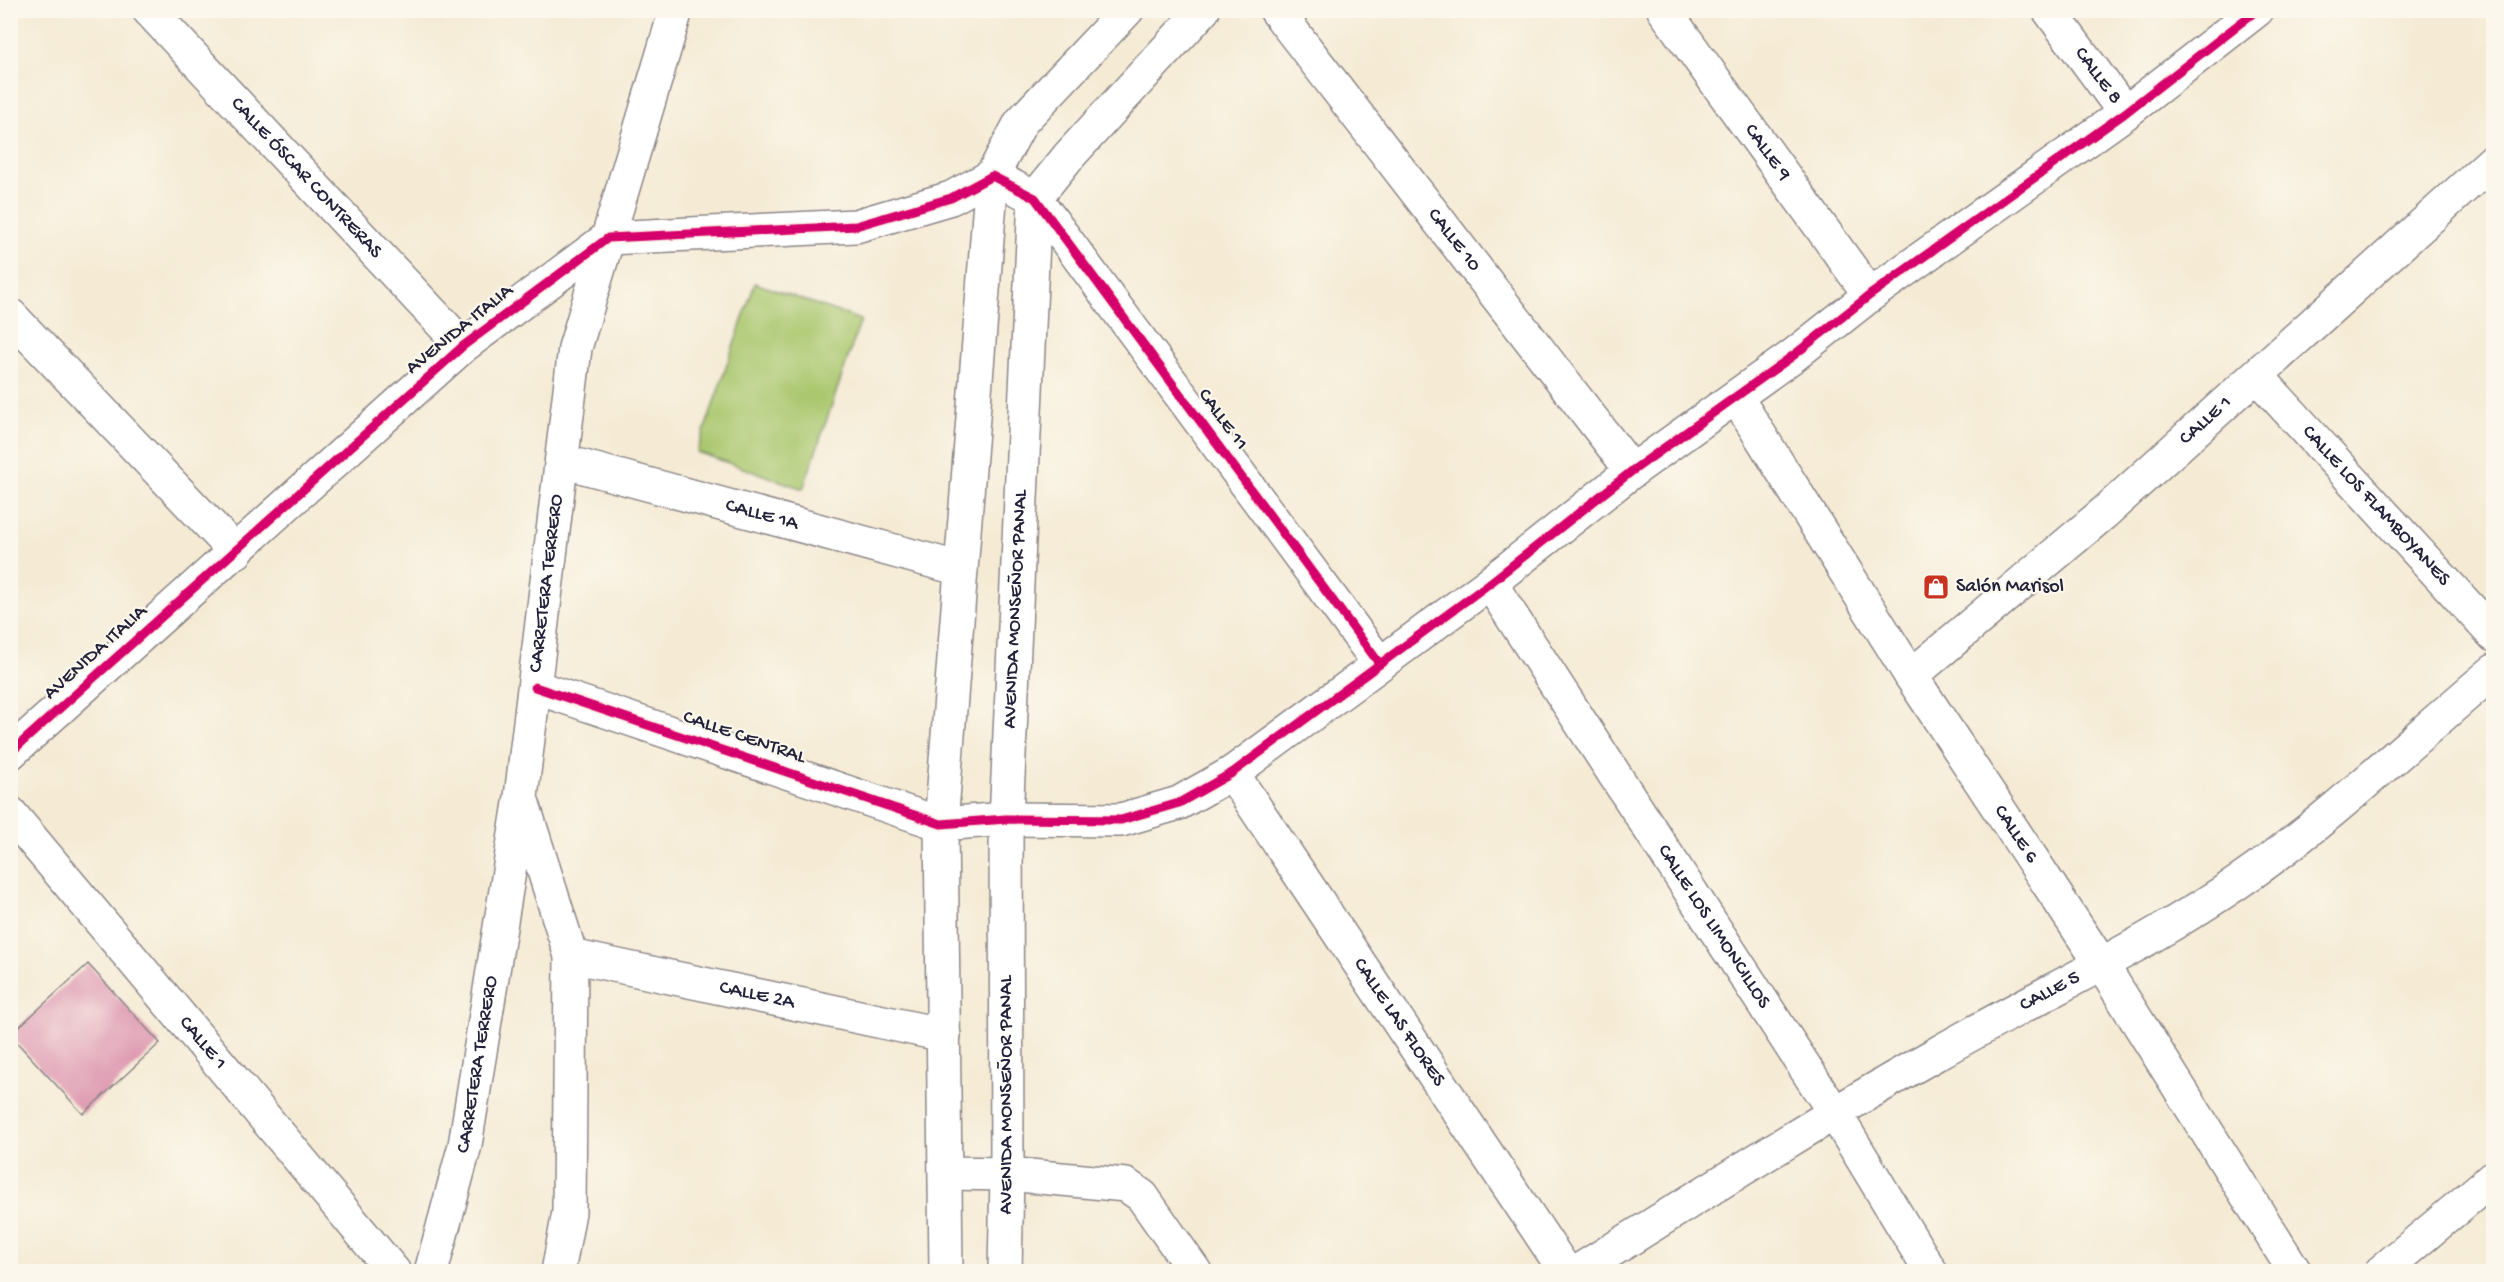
<svg xmlns="http://www.w3.org/2000/svg" width="2504" height="1282" viewBox="0 0 2504 1282" font-family="'Gochi Hand',sans-serif">
<style>
.green{fill:#abc86f;stroke:#667555;stroke-width:1.5}
.building{fill:#db90ab}
.lines{fill:none;stroke-linecap:round;stroke-linejoin:round}
.minor-casing{stroke:#8c8688;stroke-width:36}
.minor{stroke:#fff;stroke-width:33}
.cycleway-casing{stroke:#fbf7ec;stroke-width:13}
.cycleway{stroke:#d6006c;stroke-width:9}
.labels{text-anchor:middle;dominant-baseline:central;stroke-width:4.5;stroke-linejoin:round;paint-order:stroke}
.street-label{font-size:20px;fill:#22223b;stroke:#fbf7ec}
.poi-label{font-size:20px;fill:#22223b;stroke:#fbf7ec;text-anchor:start}
</style>
<rect width="100%" height="100%" fill="#fbf7ec"/>
<filter id="ink" filterUnits="userSpaceOnUse"><feTurbulence type="fractalNoise" baseFrequency=".0167" numOctaves="2"/><feDisplacementMap in="SourceGraphic" scale="12" xChannelSelector="R" yChannelSelector="G"/><feConvolveMatrix kernelMatrix="1 2 1 2 8 2 1 2 1" color-interpolation-filters="sRGB"/></filter>
<filter id="wash" filterUnits="userSpaceOnUse"><feTurbulence type="fractalNoise" baseFrequency=".008" numOctaves="4" result="noise"/><feDisplacementMap in="SourceGraphic" scale="24" xChannelSelector="R" yChannelSelector="G"/><feGaussianBlur stdDeviation="1.35" result="paint"/><feColorMatrix in="noise" values="0 0 0 0 0 0 0 0 0 0 0 0 0 0 0 0 0 1.4 0 .05"/><feComposite in="paint" operator="in"/></filter>
<g filter="url(#wash)">
<rect width="100%" height="100%" fill="#f5ebd5"/>
<path class="green" d="M755,283L861,320L803,489L697,452Z"/>
<g id="blocks">
<path class="building" d="M88,964L160,1043L83,1114L10,1035Z"/>
</g>
</g>
<g filter="url(#ink)">
<use href="#blocks" fill-opacity="0" stroke="#8c8688" stroke-width="1.5"/>
<g class="lines">
<defs>
<g id="minor">
<path id="s1" d="M149,10L463,346"/>
<path id="s2" d="M1276,10L1632,471"/>
<path id="s3" d="M1664,10L1870,295"/>
<path id="s4" d="M2049,10L2125,113"/>
<path d="M10,315L236,552"/>
<path id="s5" d="M2257,376L2494,635"/>
<path id="s6" d="M1736,397L1911,676L2102,965L2295,1272"/>
<path id="s7" d="M562,461L961,569"/>
<path id="s8" d="M1490,583L1834,1112L1931,1272"/>
<path id="s9" d="M1911,676L2104,513L2494,160"/>
<path d="M535,687L941,824L1006,819L1121,820L1179,803L1232,773L1490,583L1632,471L1794,355L1870,295L2125,113L2257,10"/>
<path d="M10,753L463,346L608,238L856,226L951,198L992,176L1035,198L1379,663"/>
<path id="s10" d="M1232,773L1566,1272"/>
<path d="M523,804L571,956L569,1212L558,1272"/>
<path id="s11" d="M10,813L394,1272"/>
<path id="s12" d="M571,956L944,1035"/>
<path d="M947,1173L1007,1174L1126,1185L1142,1196L1195,1272"/>
<path id="s13" d="M431,1272L465,1145L521,797L575,348L676,10"/>
<path d="M946,1272L941,824L992,176L1021,122L1127,10"/>
<path id="s14" d="M1005,1272L1007,1174L1006,819L1035,198L1068,157L1203,10"/>
<path id="s15" d="M1577,1272C1696,1198 1814,1123 1936,1054C2038,995 2146,946 2243,879C2329,820 2413,739 2494,671"/>
<path d="M2381,1272L2494,1177"/>
</g>
</defs>
<use href="#minor" class="minor-casing"/>
<use href="#minor" class="minor"/>
<defs>
<g id="cycleway">
<path d="M535,687L941,824L1006,819L1121,820L1179,803L1232,773L1490,583L1632,471L1794,355L1870,295L2125,113L2257,10"/>
<path d="M10,753L463,346L608,238L856,226L951,198L992,176L1035,198L1379,663"/>
</g>
</defs>
<use href="#cycleway" class="cycleway-casing"/>
<use href="#cycleway" class="cycleway"/>
</g>
</g>
<defs>
<symbol id="shop-square" viewBox="-11 -11 22 22"><rect x="-9" y="-9" width="18" height="18" rx="4" fill="#c8321e" stroke="#fbf7ec"/><path d="M-5-2.5h2.3a2.7 3.5 0 0 1 5.4 0H5L5.5 6h-11ZM-1.5-2.5h3a1.5 2.3 0 0 0-3 0Z" fill="#fff"/></symbol>
</defs>
<g fill-rule="evenodd">
<use href="#shop-square" x="1921" y="572" width="30" height="30"/>
</g>
<g class="labels">
<g class="street-label">
<text stroke="none"><textPath href="#s4" startOffset="82">CALLE 8</textPath></text>
<text stroke="none"><textPath href="#s3" startOffset="176">CALLE 9</textPath></text>
<text stroke="none"><textPath href="#s1" startOffset="230">CALLE ÓSCAR CONTRERAS</textPath></text>
<text stroke="none"><textPath href="#s2" startOffset="291">CALLE 10</textPath></text>
<text transform="translate(460 330) rotate(-39)">AVENIDA ITALIA</text>
<text transform="translate(1222 420) rotate(54)">CALLE 11</text>
<text stroke="none"><textPath href="#s9" startOffset="390">CALLE 1</textPath></text>
<text stroke="none"><textPath href="#s5" startOffset="176">CALLE LOS FLAMBOYANES</textPath></text>
<text stroke="none"><textPath href="#s7" startOffset="207">CALLE 1A</textPath></text>
<text stroke="none"><textPath href="#s13" startOffset="699">CARRETERA TERRERO</textPath></text>
<text stroke="none"><textPath href="#s14" startOffset="663">AVENIDA MONSEÑOR PANAL</textPath></text>
<text transform="translate(96 653) rotate(-42)">AVENIDA ITALIA</text>
<text transform="translate(744 738) rotate(19)">CALLE CENTRAL</text>
<text stroke="none"><textPath href="#s6" startOffset="519">CALLE 6</textPath></text>
<text stroke="none"><textPath href="#s8" startOffset="410">CALLE LOS LIMONCILLOS</textPath></text>
<text stroke="none"><textPath href="#s15" startOffset="550">CALLE 5</textPath></text>
<text stroke="none"><textPath href="#s12" startOffset="190">CALLE 2A</textPath></text>
<text stroke="none"><textPath href="#s10" startOffset="300">CALLE LAS FLORES</textPath></text>
<text stroke="none"><textPath href="#s11" startOffset="300">CALLE 1</textPath></text>
<text stroke="none"><textPath href="#s13" startOffset="213">CARRETERA TERRERO</textPath></text>
<text stroke="none"><textPath href="#s14" startOffset="177">AVENIDA MONSEÑOR PANAL</textPath></text>
</g>
<g class="poi-label">
<text x="1956" y="587">Salón Marisol</text>
</g>
</g>
<rect width="2504" height="1282" fill="none" stroke="#fbf7ec" stroke-width="36"/>
</svg>
